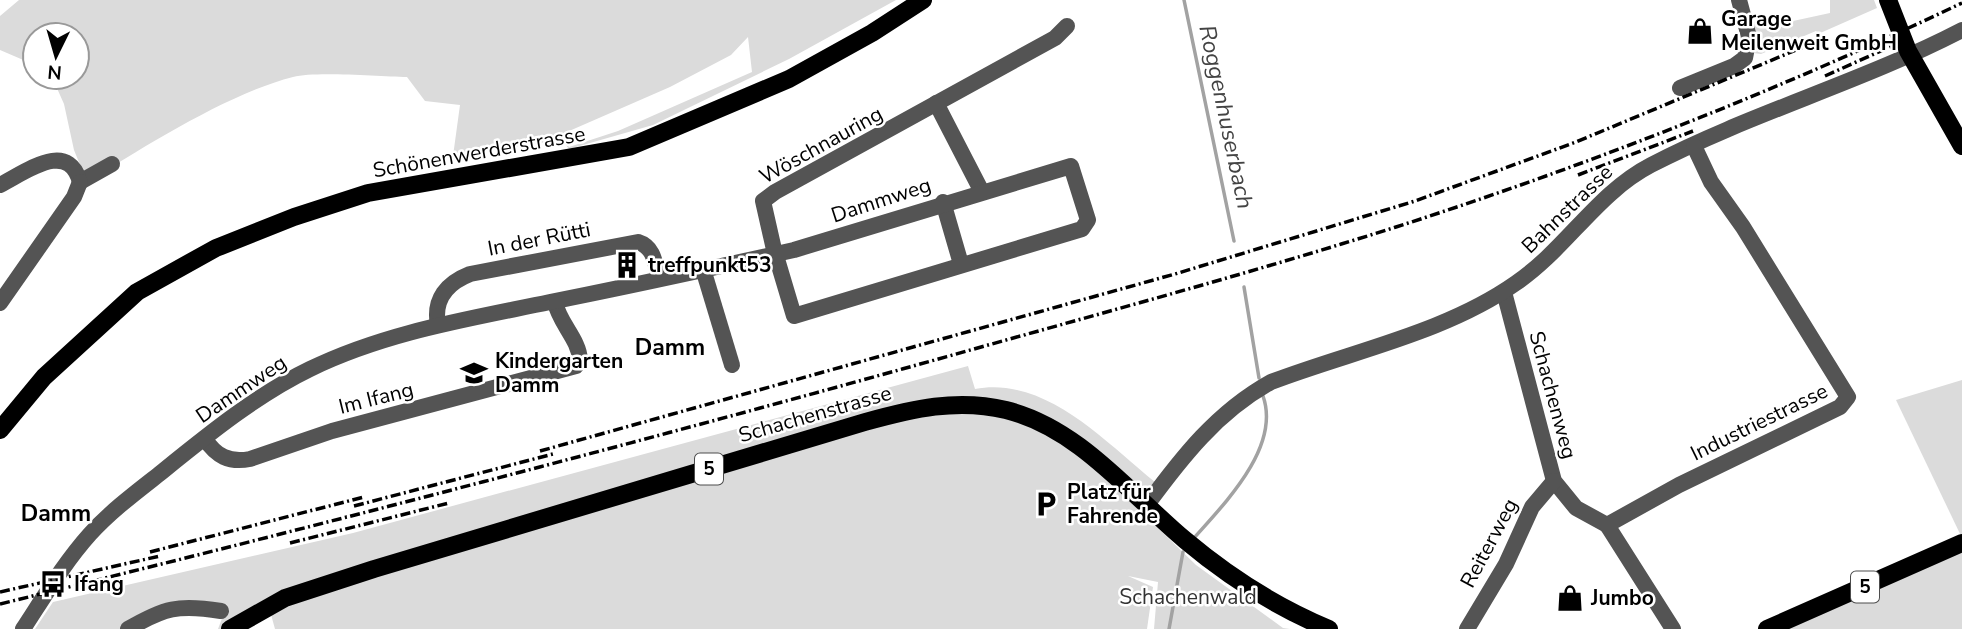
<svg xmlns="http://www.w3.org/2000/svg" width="1962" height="629" viewBox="0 0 1962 629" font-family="'Nunito Sans',sans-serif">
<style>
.green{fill:#dbdbdb;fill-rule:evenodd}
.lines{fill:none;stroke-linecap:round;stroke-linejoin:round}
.stream{stroke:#a2a2a2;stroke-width:3.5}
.minor{stroke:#545454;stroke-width:16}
.major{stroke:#000;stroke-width:18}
.rail{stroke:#000;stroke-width:3.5;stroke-dasharray:10 3.5 2 3.5;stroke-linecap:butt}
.labels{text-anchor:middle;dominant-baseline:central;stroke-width:5;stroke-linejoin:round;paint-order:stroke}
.shield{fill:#fff;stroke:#4c4c4c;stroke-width:2}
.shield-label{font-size:19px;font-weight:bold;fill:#000}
.poi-label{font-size:21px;font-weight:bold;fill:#000;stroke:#fff;text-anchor:start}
.street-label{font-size:21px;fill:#000;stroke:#fff}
.park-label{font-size:21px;fill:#323232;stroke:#fff}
.water-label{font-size:23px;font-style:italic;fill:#434343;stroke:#fff}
.neighbourhood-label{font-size:23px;font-weight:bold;fill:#000;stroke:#fff}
</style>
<rect width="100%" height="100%" fill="#fff"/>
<g class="green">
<path d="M19,0H896L789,59L653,125L569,149L562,140L453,156L460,105L425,101L407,77C380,77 317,71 293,77C229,93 144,147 87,182L74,150L64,104L52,77H77V35H35V65L0,50V16ZM748,37L752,72L618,131L569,147L560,135L670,87L731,55Z"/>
<path d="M1830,0H1874L1877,8L1818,34L1816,31L1761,54L1753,53L1751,24L1759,19L1761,28L1830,13Z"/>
<path d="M968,366L975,389C1046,376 1104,441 1155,482L1147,494L1098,453L960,398L278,594L264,600L221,629H218L224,613L195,604L122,629H35L53,602L353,533Z"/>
<path d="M1962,380V538L1896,400Z"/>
<path d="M943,410L991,413L1031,426L1087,459L1196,565L1283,628L1290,629H1154L1158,582L1128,576L1153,587L1147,629H275L270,611L307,595L898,420Z"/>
<path d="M1962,543V629H1767Z"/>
</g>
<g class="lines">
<g class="stream">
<path d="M1184,0L1234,241"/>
<path d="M1244,287L1259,378"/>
<path d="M1194,538C1225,503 1281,447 1263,396"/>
<path d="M1169,629L1183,552"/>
</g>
<g class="minor">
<path d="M1680,88L1734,66L1745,58L1749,37L1739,0"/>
<path d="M936,103L982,192"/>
<path d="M80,182L112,164"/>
<path d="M0,185C26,172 68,139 80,182"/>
<path d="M943,202L961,264"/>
<path d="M703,269L732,365"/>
<path d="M1504,292L1554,481L1576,508L1607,525"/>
<path d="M0,303L74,197L80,182"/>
<path d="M438,325C433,299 447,283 470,274L638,242C654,247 655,263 659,278"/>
<path d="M205,439C216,456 229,463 250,459L332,431L576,366L580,360C579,339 559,323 555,302"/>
<path d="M1146,506C1182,457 1217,412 1271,382C1352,351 1445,333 1516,283C1566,249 1597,193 1651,165C1751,113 1862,82 1962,30"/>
<path d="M23,629C44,597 64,563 90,534C110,512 135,493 158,475C205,437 256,395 310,369C386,332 469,319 550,302C632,286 713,268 794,250L1071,166L1088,220L1082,229L794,316L777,259L775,254L763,201L775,192L1055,38L1067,26"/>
<path d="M128,629C164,608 178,604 221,611"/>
<path d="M1467,629L1506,564L1532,507L1554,481"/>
<path d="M1673,629L1607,525L1679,485L1840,407L1848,397L1743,227L1711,182L1694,146"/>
</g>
<g class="major">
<path d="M1888,0L1908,51L1962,146"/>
<path d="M0,430L44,377L137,292L216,248L294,217L368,193L629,147L789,79L872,33L923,0"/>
<path d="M230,629L285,598L374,569L865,422C912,409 957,398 1006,410C1079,428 1130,494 1185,540C1229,577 1276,607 1329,629"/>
<path d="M1767,629L1962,543"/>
</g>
<g class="rail">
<path d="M1825,76L1892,46"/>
<path d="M1578,175L1693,131"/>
<path d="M540,451L1175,274L1415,201L1576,142L1820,40"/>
<path d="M354,506L553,454"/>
<path d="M290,543L449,503"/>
<path d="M150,552L364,497"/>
<path d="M0,592L160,556"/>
<path d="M0,604C318,526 634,444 949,356C1098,314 1248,274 1396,227C1589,165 1779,90 1962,3"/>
</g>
</g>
<defs>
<symbol id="shop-bare" viewBox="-9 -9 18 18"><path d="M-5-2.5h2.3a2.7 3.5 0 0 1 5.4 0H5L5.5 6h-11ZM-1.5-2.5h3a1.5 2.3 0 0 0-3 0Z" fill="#000" stroke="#fff" stroke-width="2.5" paint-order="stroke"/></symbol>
<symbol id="building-bare" viewBox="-9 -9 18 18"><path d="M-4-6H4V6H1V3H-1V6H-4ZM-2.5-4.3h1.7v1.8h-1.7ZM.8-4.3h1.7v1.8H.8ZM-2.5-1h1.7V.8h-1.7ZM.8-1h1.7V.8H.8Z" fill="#000" stroke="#fff" stroke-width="2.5" paint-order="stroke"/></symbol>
<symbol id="school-bare" viewBox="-9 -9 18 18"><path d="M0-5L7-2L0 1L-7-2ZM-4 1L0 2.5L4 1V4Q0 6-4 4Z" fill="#000" stroke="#fff" stroke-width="2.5" paint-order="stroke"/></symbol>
<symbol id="parking-bare" viewBox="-9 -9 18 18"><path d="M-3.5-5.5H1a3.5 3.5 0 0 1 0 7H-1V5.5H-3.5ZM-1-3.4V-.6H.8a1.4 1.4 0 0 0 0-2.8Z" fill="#000" stroke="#fff" stroke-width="2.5" paint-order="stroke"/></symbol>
<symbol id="bus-bare" viewBox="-9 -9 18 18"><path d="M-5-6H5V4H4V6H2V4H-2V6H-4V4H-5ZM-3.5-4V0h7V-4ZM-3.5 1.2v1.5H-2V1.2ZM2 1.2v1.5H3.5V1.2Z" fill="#000" stroke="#fff" stroke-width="2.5" paint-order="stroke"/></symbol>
</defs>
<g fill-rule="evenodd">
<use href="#shop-bare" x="1681" y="12" width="38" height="38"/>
<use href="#building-bare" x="608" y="246" width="38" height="38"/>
<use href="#school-bare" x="455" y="354" width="38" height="38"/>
<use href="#parking-bare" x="1027" y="485" width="38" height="38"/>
<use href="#bus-bare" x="34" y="565" width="38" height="38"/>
<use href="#shop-bare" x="1551" y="579" width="38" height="38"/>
</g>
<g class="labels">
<g class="shield">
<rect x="695" y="453.5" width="28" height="31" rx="5"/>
<rect x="1851" y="571.5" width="28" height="31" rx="5"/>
</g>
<g class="shield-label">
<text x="709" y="469">5</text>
<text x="1865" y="587">5</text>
</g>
<g class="poi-label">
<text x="1721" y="19">Garage<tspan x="1721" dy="24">Meilenweit GmbH</tspan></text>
<text x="648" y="265">treffpunkt53</text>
<text x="495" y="361">Kindergarten<tspan x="495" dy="24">Damm</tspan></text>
<text x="1067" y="492">Platz für<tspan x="1067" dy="24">Fahrende</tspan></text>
<text x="74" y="584">Ifang</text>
<text x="1591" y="598">Jumbo</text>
</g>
<g class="street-label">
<text transform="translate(821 145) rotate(-29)">Wöschnauring</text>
<text transform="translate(479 152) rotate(-10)">Schönenwerderstrasse</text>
<text transform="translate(881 200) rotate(-18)">Dammweg</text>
<text transform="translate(1567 209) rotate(-44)">Bahnstrasse</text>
<text transform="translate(539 239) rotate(-11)">In der Rütti</text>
<text transform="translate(241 389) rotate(-34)">Dammweg</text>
<text transform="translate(1553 395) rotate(75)">Schachenweg</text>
<text transform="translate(376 398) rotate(-14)">Im Ifang</text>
<text transform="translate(815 414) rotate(-16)">Schachenstrasse</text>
<text transform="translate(1759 422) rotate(-26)">Industriestrasse</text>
<text transform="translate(1489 543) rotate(-62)">Reiterweg</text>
</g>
<g class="park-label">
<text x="1188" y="597">Schachenwald</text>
</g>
<g class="water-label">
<text transform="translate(1226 117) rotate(78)">Roggenhuserbach</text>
</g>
<g class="neighbourhood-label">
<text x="670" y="347">Damm</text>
<text x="56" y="513">Damm</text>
</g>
</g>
<g transform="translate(56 56) rotate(185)"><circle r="33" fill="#ffffff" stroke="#999999" stroke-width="2"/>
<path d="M0-5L12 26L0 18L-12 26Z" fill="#000000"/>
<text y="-10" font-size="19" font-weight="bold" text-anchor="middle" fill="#000000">N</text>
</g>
</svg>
